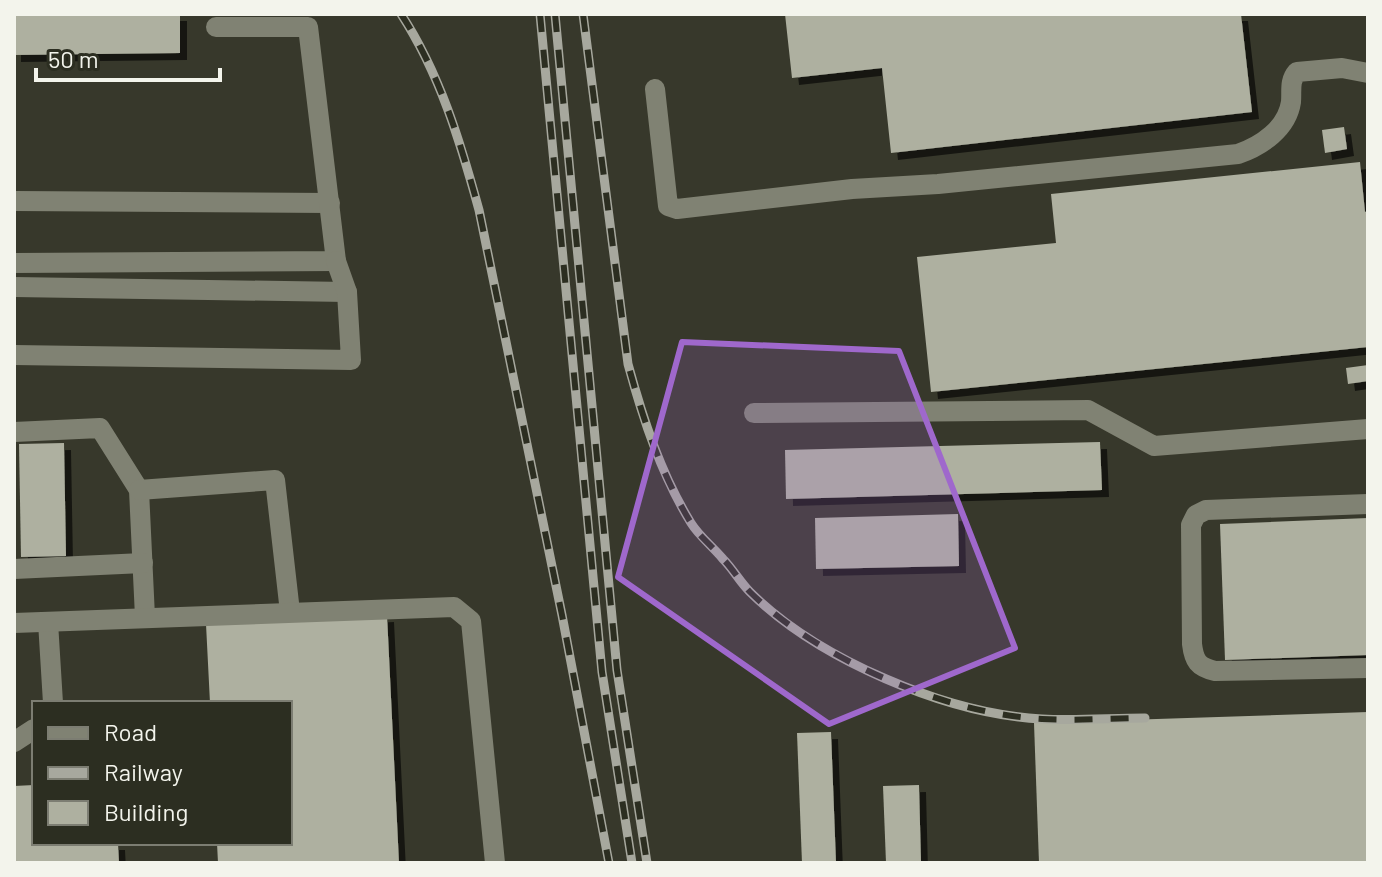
<svg xmlns="http://www.w3.org/2000/svg" width="1382" height="877" viewBox="0 0 1382 877" font-family="Barlow,sans-serif">
<style>
.building{fill:#aeb0a0;filter:url(#shadow)}
.lines{fill:none;stroke-linecap:round;stroke-linejoin:round}
.minor{stroke:#808273;stroke-width:20}
.rail-casing{stroke:#a7a89e;stroke-width:9}
.rail{stroke:#2c2e21;stroke-width:6;stroke-dasharray:18;stroke-linecap:butt}
.marked{fill:#9f68cc;fill-opacity:0.2;stroke:#9f68cc;stroke-width:6;stroke-linejoin:round}
</style>
<defs>
<filter id="shadow"><feDropShadow dx="7" dy="7" stdDeviation="0" flood-color="#0009"/></filter>
</defs>
<rect width="100%" height="100%" fill="#37382b"/>
<g class="building">
<path d="M14,14H180V53L14,55Z"/>
<path d="M785,14H1241L1252,112L891,153L882,68L792,78Z"/>
<path d="M1344,127L1347,149L1325,153L1322,130Z"/>
<path d="M1360,162L1365,212L1368,211V347L931,392L917,257L1056,243L1051,194Z"/>
<path d="M1368,365V381L1348,384L1346,368Z"/>
<path d="M1100,442L1102,490L786,499L785,450Z"/>
<path d="M64,443L66,556L21,557L19,444Z"/>
<path d="M958,514L959,566L816,569L815,518Z"/>
<path d="M1368,518V655L1225,660L1220,524Z"/>
<path d="M387,615L399,863H218L217,843H290V703H210L206,624Z"/>
<path d="M1368,712V863H1039L1034,723Z"/>
<path d="M831,732L836,863H802L797,733Z"/>
<path d="M34,785V843H118L119,863H14V786Z"/>
<path d="M919,785L921,863H886L883,786Z"/>
</g>
<g class="lines">
<g class="minor">
<path d="M655,89L668,206L677,209L852,189L938,184L1238,154C1261,146 1287,129 1291,102C1292,91 1289,81 1297,72L1342,68L1368,73"/>
<path d="M14,201L330,203"/>
<path d="M14,263L336,261L308,27H216"/>
<path d="M14,287L347,292"/>
<path d="M14,355L351,360L347,292L336,261"/>
<path d="M754,413L1088,410L1154,446L1368,429"/>
<path d="M14,432L100,428L139,490L145,617"/>
<path d="M139,490L275,480L290,612"/>
<path d="M1368,504L1206,510L1196,515L1191,525L1192,644C1194,661 1198,667 1215,671L1368,668"/>
<path d="M14,569L143,563"/>
<path d="M48,622L53,703"/>
<path d="M14,623L454,607L471,621L495,863"/>
<path d="M14,742L34,729"/>
</g>
<defs>
<g id="rail">
<path d="M401,14C440,74 460,141 479,210L562,615L609,863"/>
<path d="M540,14L602,672L632,863"/>
<path d="M555,14L617,670L647,863"/>
<path d="M583,14L628,364C643,419 661,474 691,523C699,536 713,547 723,559C733,569 740,582 750,592C818,659 946,714 1042,719C1076,721 1111,718 1145,718"/>
</g>
</defs>
<use href="#rail" class="rail-casing"/>
<use href="#rail" class="rail"/>
</g>
<path class="marked" d="M682,342L899,351L1015,648L829,724L618,577Z"/>
<rect width="1382" height="877" fill="none" stroke="#f3f4ec" stroke-width="32"/>
<rect x="32" y="701" width="260" height="144" fill="#2c2e21" stroke="#7c7d72" stroke-width="2"/>
<rect x="48" y="727" width="40" height="12" fill="#808273" stroke="#7c7d72" stroke-width="2"/>
<text x="104" y="741" font-size="24" fill="#f3f4ec">Road</text>
<rect x="48" y="767" width="40" height="12" fill="#a7a89e" stroke="#7c7d72" stroke-width="2"/>
<text x="104" y="781" font-size="24" fill="#f3f4ec">Railway</text>
<rect x="48" y="801" width="40" height="24" fill="#aeb0a0" stroke="#7c7d72" stroke-width="2"/>
<text x="104" y="821" font-size="24" fill="#f3f4ec">Building</text>
<path d="M36 68v12h184v-12" fill="none" stroke="#f3f4ec" stroke-width="4"/>
<text x="48" y="68" font-size="24" fill="#f3f4ec" stroke="#2c2e21" stroke-width="6" paint-order="stroke">50 m</text>
</svg>
